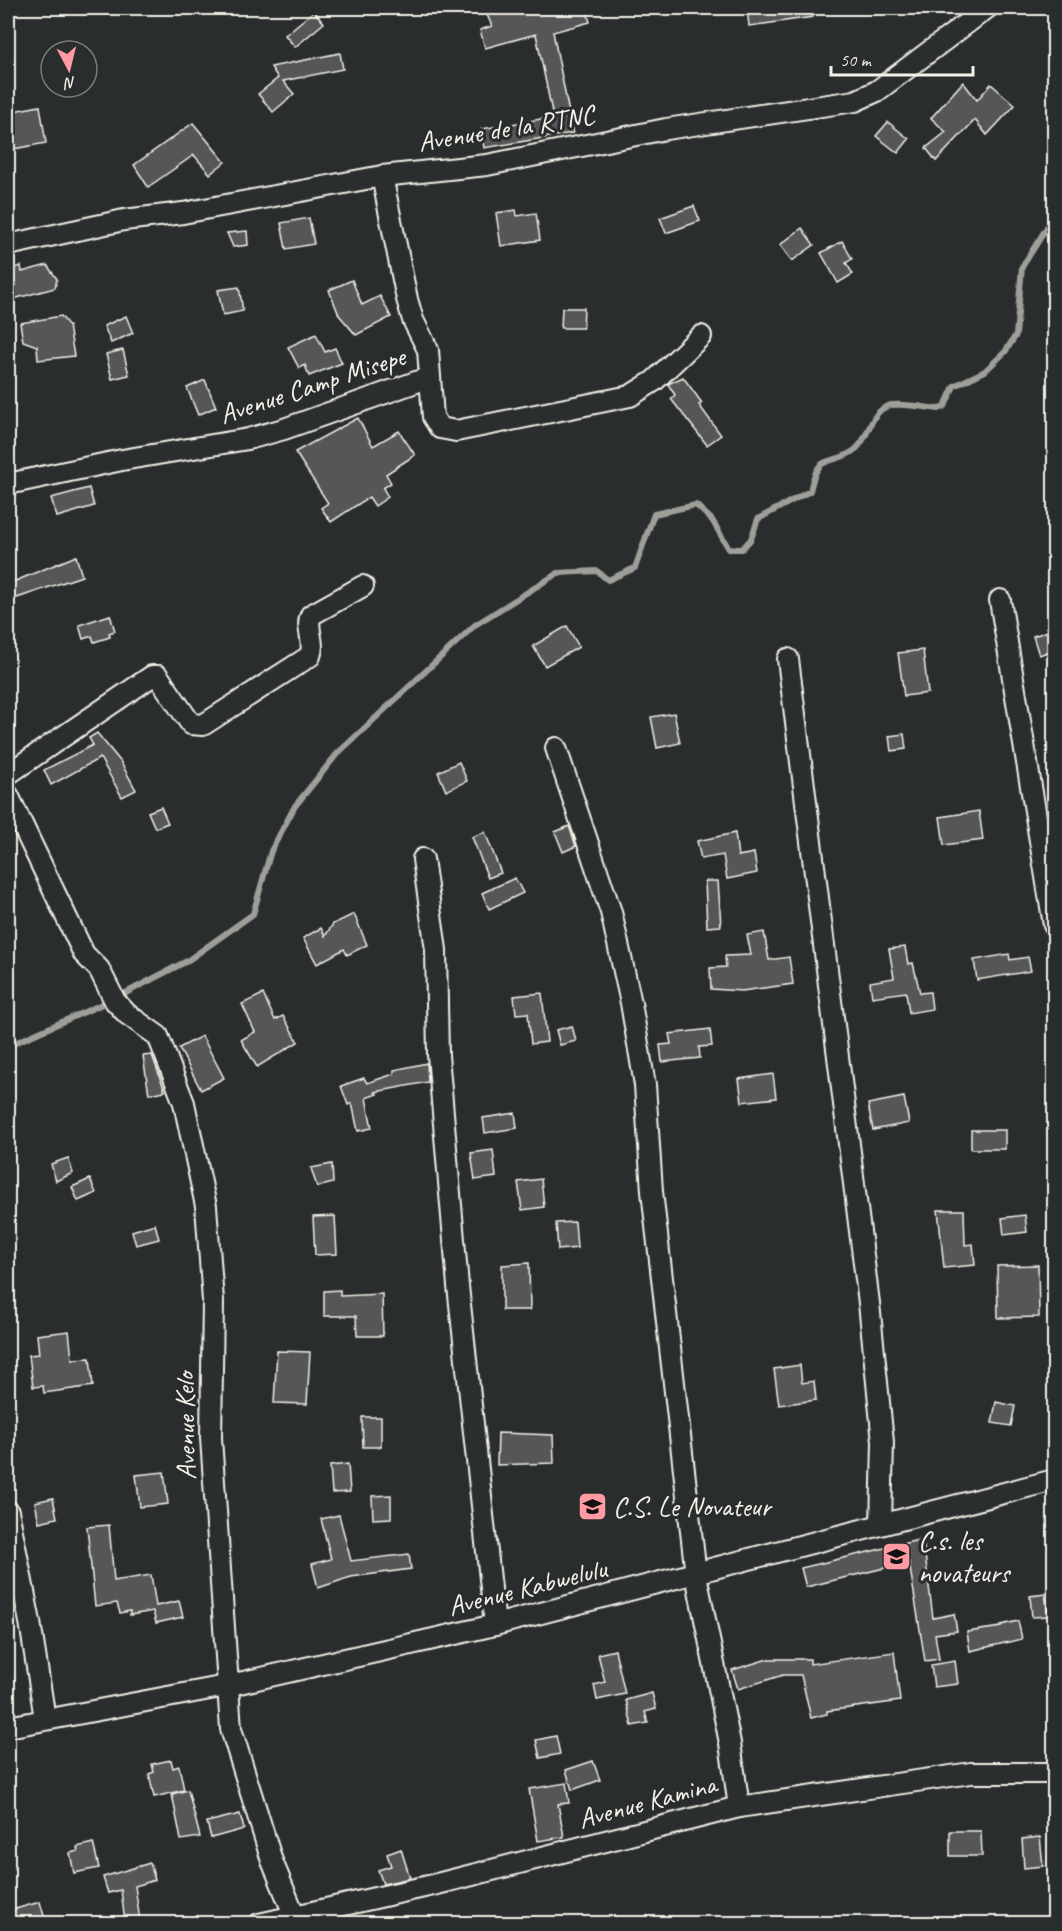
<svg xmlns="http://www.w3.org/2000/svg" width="1062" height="1931" viewBox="0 0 1062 1931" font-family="Caveat,sans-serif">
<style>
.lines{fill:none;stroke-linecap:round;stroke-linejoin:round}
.stream{stroke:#9f9f9a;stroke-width:6}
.building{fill:#555756;stroke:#f4f1e8;stroke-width:1.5}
.minor-casing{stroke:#f4f1e8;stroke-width:24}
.minor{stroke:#2a2d2e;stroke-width:20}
.labels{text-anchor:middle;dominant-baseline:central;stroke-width:6;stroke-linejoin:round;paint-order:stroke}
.street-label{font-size:28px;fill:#f4f1e8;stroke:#2a2d2e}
.poi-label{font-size:28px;fill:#f4f1e8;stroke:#2a2d2e;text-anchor:start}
</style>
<rect width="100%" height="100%" fill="#2a2d2e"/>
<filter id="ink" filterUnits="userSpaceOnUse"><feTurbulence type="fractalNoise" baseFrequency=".0167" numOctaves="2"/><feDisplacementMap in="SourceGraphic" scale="12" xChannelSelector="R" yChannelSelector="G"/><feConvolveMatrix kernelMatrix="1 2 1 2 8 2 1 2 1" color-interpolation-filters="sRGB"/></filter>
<g filter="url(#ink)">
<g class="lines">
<g class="stream">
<path d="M120,996L187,961L253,914L271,851L295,806L337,754L475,625L558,573L597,571L608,580L635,568L654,514L696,505L712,520L729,549H742L751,539L758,519L810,491C819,448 831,469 856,449C870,437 869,413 888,406C898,402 928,408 939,409L945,406L954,386L985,371L1005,352L1016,335L1022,267L1054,216"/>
<path d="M8,1046L109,1001"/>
</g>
</g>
<g class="building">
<path d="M484,8H586L590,22L553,32L573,133L484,148L481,129L553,117L536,34L485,48L480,30L492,26Z"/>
<path d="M747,8H813V17L749,26Z"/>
<path d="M314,11L324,23L295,47L285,35Z"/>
<path d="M340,53L343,69L283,81L294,94L273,112L258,94L278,78L271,67Z"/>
<path d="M963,82L977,100L991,84L1015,105L987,135L975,120L936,161L926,148L946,132L931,118Z"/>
<path d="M40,106L46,143L8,150V112Z"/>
<path d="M888,122L909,139L898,153L876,136Z"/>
<path d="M193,123L225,162L210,174L194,155L148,187L134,165Z"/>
<path d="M694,206L700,221L666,233L660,218Z"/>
<path d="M516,210L517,216L536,213L540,240L501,246L496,213Z"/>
<path d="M309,218L314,244L286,249L281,223Z"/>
<path d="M802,228L814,245L792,261L780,245Z"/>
<path d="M247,231L248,245L233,247L227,233Z"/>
<path d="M842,241L852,259L846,263L853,274L838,283L821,253Z"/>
<path d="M47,265L57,279L55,288L13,299L8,270L21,266L22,272Z"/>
<path d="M352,280L362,305L380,296L391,317L356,335L339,315L329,290Z"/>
<path d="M239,287L243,311L223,315L218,290Z"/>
<path d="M562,308H584L583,328H561Z"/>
<path d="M61,316L69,326L74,356L38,360L37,346L23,341L20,323Z"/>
<path d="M126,316L133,333L111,343L104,326Z"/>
<path d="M316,334L325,352L335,348L342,363L309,376L305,365L299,368L288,347Z"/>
<path d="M123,350L129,375L112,379L106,354Z"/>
<path d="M683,377L702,403L699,405L721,435L707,445L671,399L675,395L668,384Z"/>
<path d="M205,380L216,407L198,415L187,388Z"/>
<path d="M358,418L373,446L399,431L415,455L386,474L391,483L383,488L388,497L375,506L369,497L331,522L321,508L328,503L295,452Z"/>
<path d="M89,488L94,506L57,517L51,498Z"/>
<path d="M76,556L82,576L14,599L8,584Z"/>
<path d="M110,615L115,631L109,633L110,637L94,642L92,636L83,639L79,625Z"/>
<path d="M567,626L579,647L545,666L533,646Z"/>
<path d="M1054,629V650L1039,655L1033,636Z"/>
<path d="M923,650L928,693L904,696L898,653Z"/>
<path d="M674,713L680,743L657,748L651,717Z"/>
<path d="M97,733L120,761L136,790L122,797L100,758L51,785L44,770L93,745L89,738Z"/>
<path d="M904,734L906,749L891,751L889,736Z"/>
<path d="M459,762L467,781L446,791L438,772Z"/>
<path d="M161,807L168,823L155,828L148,812Z"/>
<path d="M979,811L983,840L944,845L940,817Z"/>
<path d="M569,826L576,846L563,852L555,832Z"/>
<path d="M485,832L501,873L488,878L472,837Z"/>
<path d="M735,833L738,856L754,853L757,873L727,879L723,855L701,859L697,841Z"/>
<path d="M515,878L523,893L489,909L482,893Z"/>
<path d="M705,881H718L721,926L707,927Z"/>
<path d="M354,914L367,945L347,955L344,949L317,964L303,938L321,928L325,936L333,924Z"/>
<path d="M764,932L769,960L789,957L793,984L742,991L711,989L710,968L726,967L725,956L751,955L747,935Z"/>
<path d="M905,947L908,964L913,963L920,993L930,992L932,1009L909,1013L906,992L872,997L870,982L894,978L889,949Z"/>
<path d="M1009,954L1010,960L1028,957L1031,971L977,980L974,960Z"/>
<path d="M542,993L547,1042L531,1044L528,1013L516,1014L514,996Z"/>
<path d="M263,994L275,1020L283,1016L298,1042L257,1067L241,1040L255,1032L242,1004Z"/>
<path d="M572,1026L576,1041L560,1045L556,1030Z"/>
<path d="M710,1029L712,1046L699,1047L700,1058L662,1062L660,1045L671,1044L669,1034Z"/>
<path d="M202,1036L224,1078L201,1090L179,1048Z"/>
<path d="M152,1055L165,1091L149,1094L143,1056Z"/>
<path d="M427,1063L428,1082L375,1092L377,1094L366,1098L372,1128L358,1131L352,1103L348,1105L341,1086L364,1078L367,1083L394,1074V1070Z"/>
<path d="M773,1074L776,1098L742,1102L739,1079Z"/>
<path d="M904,1097L909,1123L873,1130L868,1104Z"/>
<path d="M515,1113L517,1128L485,1133L483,1118Z"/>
<rect x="971" y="1130" width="34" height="19"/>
<path d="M493,1150L496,1177L475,1180L471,1153Z"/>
<path d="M68,1158L73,1173L56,1181L51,1164Z"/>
<path d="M332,1164L333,1183L317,1187L311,1168Z"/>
<path d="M90,1179L96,1193L78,1201L72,1187Z"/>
<path d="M541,1179L544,1207L522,1210L518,1182Z"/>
<path d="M938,1210H964L965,1245L973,1244L975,1265L944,1268Z"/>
<path d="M1025,1215L1027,1232L1004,1235L1002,1218Z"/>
<path d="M335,1216L337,1254L315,1255L313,1217Z"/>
<path d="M575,1222L577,1248L558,1250L556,1223Z"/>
<path d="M155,1224L159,1239L136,1245L132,1231Z"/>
<path d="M529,1263L530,1310H502V1265Z"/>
<path d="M1038,1265L1039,1317L998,1318L997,1266Z"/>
<path d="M340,1290V1296L382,1294L383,1336H357L356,1316H324V1291Z"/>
<path d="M69,1331L72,1359L90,1358L93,1386L44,1393L43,1386L33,1387L29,1355L39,1354L37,1335Z"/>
<path d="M277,1351L310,1352L307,1404L274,1403Z"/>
<path d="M800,1365L802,1383L814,1381L816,1400L779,1405L774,1369Z"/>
<path d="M996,1402L1015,1406L1011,1426L992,1423Z"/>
<path d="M362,1417H381V1447H363Z"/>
<path d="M498,1433L553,1435L554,1463L497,1465Z"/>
<path d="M348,1464L350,1492L332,1493L330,1466Z"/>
<path d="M164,1472L168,1504L140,1507L136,1475Z"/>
<path d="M391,1495V1518L373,1519L372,1496Z"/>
<path d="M53,1498L57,1518L39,1522L35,1502Z"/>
<path d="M339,1515L351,1561L409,1554L411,1569L351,1577L318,1588L312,1564L331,1559L321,1519Z"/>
<path d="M109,1525L114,1581L151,1575L156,1606L179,1601L183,1617L156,1623L153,1611L130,1615V1611L120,1613L117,1603L95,1606L87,1527Z"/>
<path d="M923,1539L933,1618L954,1614L957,1631L935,1634L939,1659L925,1661L909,1562L806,1587L801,1568Z"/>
<path d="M1045,1594L1048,1616L1032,1617L1030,1596Z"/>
<path d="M1018,1621L1022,1639L970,1651L967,1632L1001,1627V1625Z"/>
<path d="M615,1650L625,1694L597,1700L594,1685L605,1682L598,1654Z"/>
<path d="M894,1652L900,1701L827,1711V1714L811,1718L801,1675H783L738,1689L732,1670L768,1659H810V1664Z"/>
<path d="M955,1661L958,1684L934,1687L931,1665Z"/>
<path d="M652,1693L656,1709L645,1712L648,1723L632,1726L626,1700Z"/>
<path d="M556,1736L560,1754L540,1758L536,1740Z"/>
<path d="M171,1760L173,1768L179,1766L184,1790L154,1797L149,1774L154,1772L152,1764Z"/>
<path d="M593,1761L600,1780L572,1790L566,1770Z"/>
<path d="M566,1783L569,1803L558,1804L564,1837L538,1841L529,1789Z"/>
<path d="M188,1790L200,1837L181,1840L172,1794Z"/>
<path d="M240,1814L244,1829L211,1838L207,1822Z"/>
<path d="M950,1831H981L982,1856H950Z"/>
<path d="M1040,1837L1043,1866L1024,1868L1022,1839Z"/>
<path d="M93,1843L99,1868L74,1873L70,1853L78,1851L77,1847Z"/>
<path d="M401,1849L410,1878L383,1884L378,1870L391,1866L387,1854Z"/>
<path d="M150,1863L155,1880L135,1886L140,1921L125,1923L121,1890L108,1893L103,1877Z"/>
<path d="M40,1902L46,1923H11L8,1911Z"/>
</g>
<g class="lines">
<defs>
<g id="minor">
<path d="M8,245L124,220L183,213L382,176L487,165L666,129L855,101L877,91L987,8"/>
<path d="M430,377L433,417L440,428L456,431L630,396L654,381L701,336"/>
<path d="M8,484L122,460L248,439L284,429L430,377L428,350L413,320L407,299L382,176"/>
<path d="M1000,600L1054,925"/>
<path d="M788,659L869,1303L883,1442L881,1524"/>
<path d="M556,748L611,912L631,1003L645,1085L652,1191L696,1575L730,1743L739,1807"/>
<path d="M8,774L152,676H158L191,724L203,725L310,656C316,642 305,627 311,615L363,586"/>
<path d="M8,795L84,954L99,969L115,1001L127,1014L158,1036L184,1103L206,1206L213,1301L211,1438L231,1729L272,1861L298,1924"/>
<path d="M423,859L436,950L438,1055L458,1286L495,1625"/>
<path d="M8,1511L30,1622L45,1719"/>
<path d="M8,1727L226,1686L495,1625L1054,1480"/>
<path d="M259,1924L433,1885L739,1807L971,1773H1054"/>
</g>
</defs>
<use href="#minor" class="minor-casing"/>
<use href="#minor" class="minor"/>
</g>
</g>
<defs>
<symbol id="school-square" viewBox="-11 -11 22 22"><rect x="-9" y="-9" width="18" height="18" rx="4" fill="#ff9aa2" stroke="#2a2d2e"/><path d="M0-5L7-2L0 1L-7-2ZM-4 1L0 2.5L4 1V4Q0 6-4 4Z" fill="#111"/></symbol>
</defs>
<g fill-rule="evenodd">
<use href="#school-square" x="576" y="1490" width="33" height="33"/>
<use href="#school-square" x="880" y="1540" width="33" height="33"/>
</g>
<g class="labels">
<g class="street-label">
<text transform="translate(506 128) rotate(-9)">Avenue de la RTNC</text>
<text transform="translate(312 385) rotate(-18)">Avenue Camp Misepe</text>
<text transform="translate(185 1426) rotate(-91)">Avenue Kelo</text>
<text transform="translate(527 1587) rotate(-14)">Avenue Kabwelulu</text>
<text transform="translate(647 1801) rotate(-15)">Avenue Kamina</text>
</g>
<g class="poi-label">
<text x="613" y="1506">C.S. Le Novateur</text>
<text x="918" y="1540">C.s. les<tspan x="918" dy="32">novateurs</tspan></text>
</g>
</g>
<rect width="1062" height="1931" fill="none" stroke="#2a2d2e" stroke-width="30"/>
<rect x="15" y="15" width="1032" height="1901" fill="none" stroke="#f4f1e8" stroke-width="2" filter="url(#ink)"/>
<g transform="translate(69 69) rotate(173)"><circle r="28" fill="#2a2d2e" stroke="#7b7b78" stroke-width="1.5"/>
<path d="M0-4.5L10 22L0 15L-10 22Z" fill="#ff9aa2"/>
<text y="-9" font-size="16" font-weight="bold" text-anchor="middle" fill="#f4f1e8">N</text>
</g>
<path d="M831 66v9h142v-9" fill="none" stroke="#f4f1e8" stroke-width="3"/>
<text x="840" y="66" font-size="18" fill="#f4f1e8" stroke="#2a2d2e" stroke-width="4.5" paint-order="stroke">50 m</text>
</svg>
